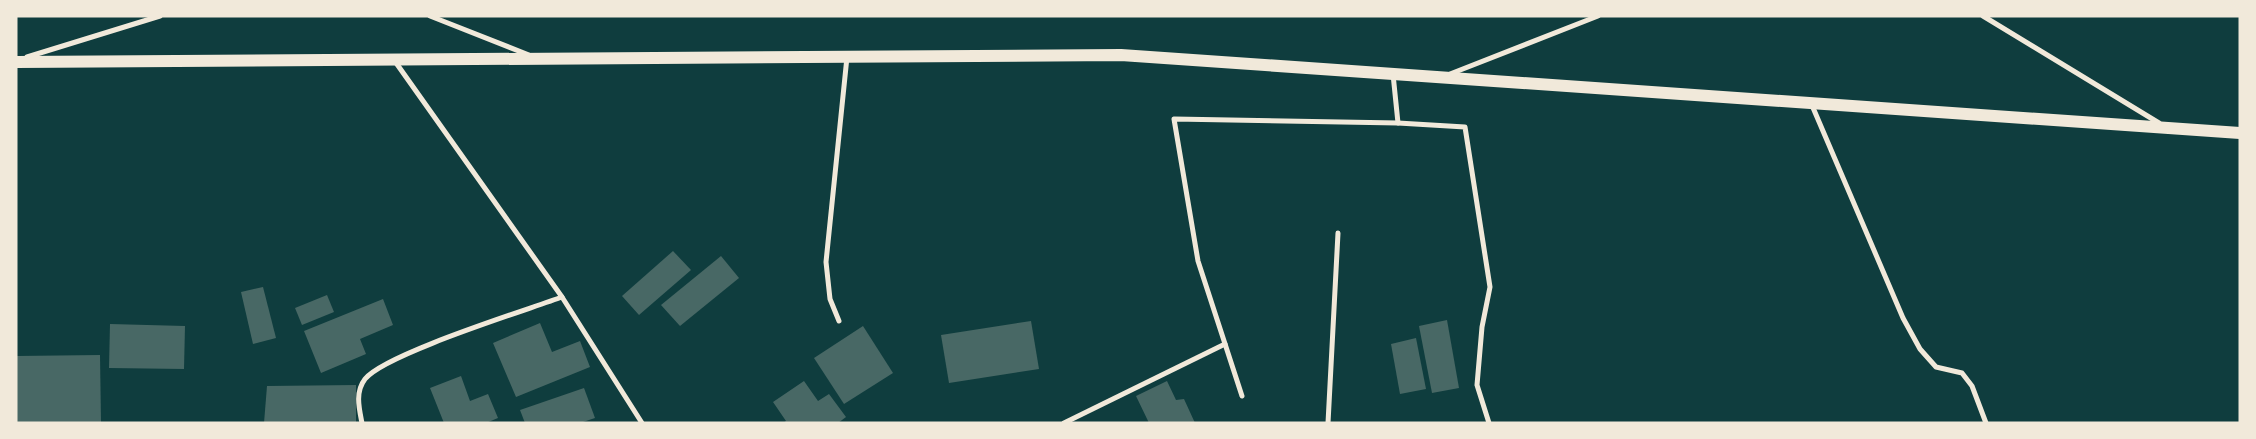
<svg xmlns="http://www.w3.org/2000/svg" width="2256" height="439" viewBox="0 0 2256 439" font-family="Signika,sans-serif">
<style>
.building{fill:#486865}
.lines{fill:none;stroke-linecap:round;stroke-linejoin:round}
.minor{stroke:#f1e9da;stroke-width:5}
.primary{stroke:#f1e9da;stroke-width:12}
</style>
<rect width="100%" height="100%" fill="#0f3d3e"/>
<g class="building">
<path d="M673,251L691,270L639,315L622,296Z"/>
<path d="M721,256L739,278L680,326L661,305Z"/>
<path d="M263,287L276,338L253,344L241,292Z"/>
<path d="M327,295L334,312L302,325L295,308Z"/>
<path d="M383,299L393,325L360,339L366,354L321,373L304,331Z"/>
<path d="M1447,320L1459,388L1432,393L1419,326Z"/>
<path d="M1031,321L1039,369L949,383L941,335Z"/>
<path d="M540,323L552,352L580,341L590,367L516,397L493,343Z"/>
<path d="M110,324L185,326L184,369L109,368Z"/>
<path d="M863,326L893,373L844,404L814,358Z"/>
<path d="M1416,338L1426,389L1400,394L1391,344Z"/>
<path d="M100,355L101,423H16V356Z"/>
<path d="M461,376L470,401L488,394L498,418L486,423H444L430,388Z"/>
<path d="M804,381L818,401L829,394L846,417L838,423H783L786,421L773,402Z"/>
<path d="M1167,381L1176,400L1184,399L1195,423H1149L1136,396Z"/>
<path d="M356,385V423H264L267,386Z"/>
<path d="M584,388L595,418L580,423H525L520,410Z"/>
</g>
<g class="lines">
<g class="minor">
<path d="M430,16L529,55"/>
<path d="M1983,16L2159,123"/>
<path d="M27,57L160,16"/>
<path d="M394,60L562,297L642,423"/>
<path d="M1393,74L1398,123"/>
<path d="M1450,74L1598,16"/>
<path d="M1811,103L1903,318L1920,349L1936,367L1962,373L1972,386L1986,423"/>
<path d="M839,321L830,299L826,262L847,57"/>
<path d="M1242,396L1198,261L1174,119L1398,123L1465,127L1490,287L1482,327L1477,385L1489,423"/>
<path d="M362,423C359,408 355,392 365,379C385,354 524,311 562,297"/>
<path d="M1064,423L1225,344"/>
<path d="M1328,423L1338,233"/>
</g>
<path class="primary" d="M16,62L1121,55L2240,133"/>
</g>
<rect width="2256" height="439" fill="none" stroke="#f1e9da" stroke-width="35"/>
</svg>
